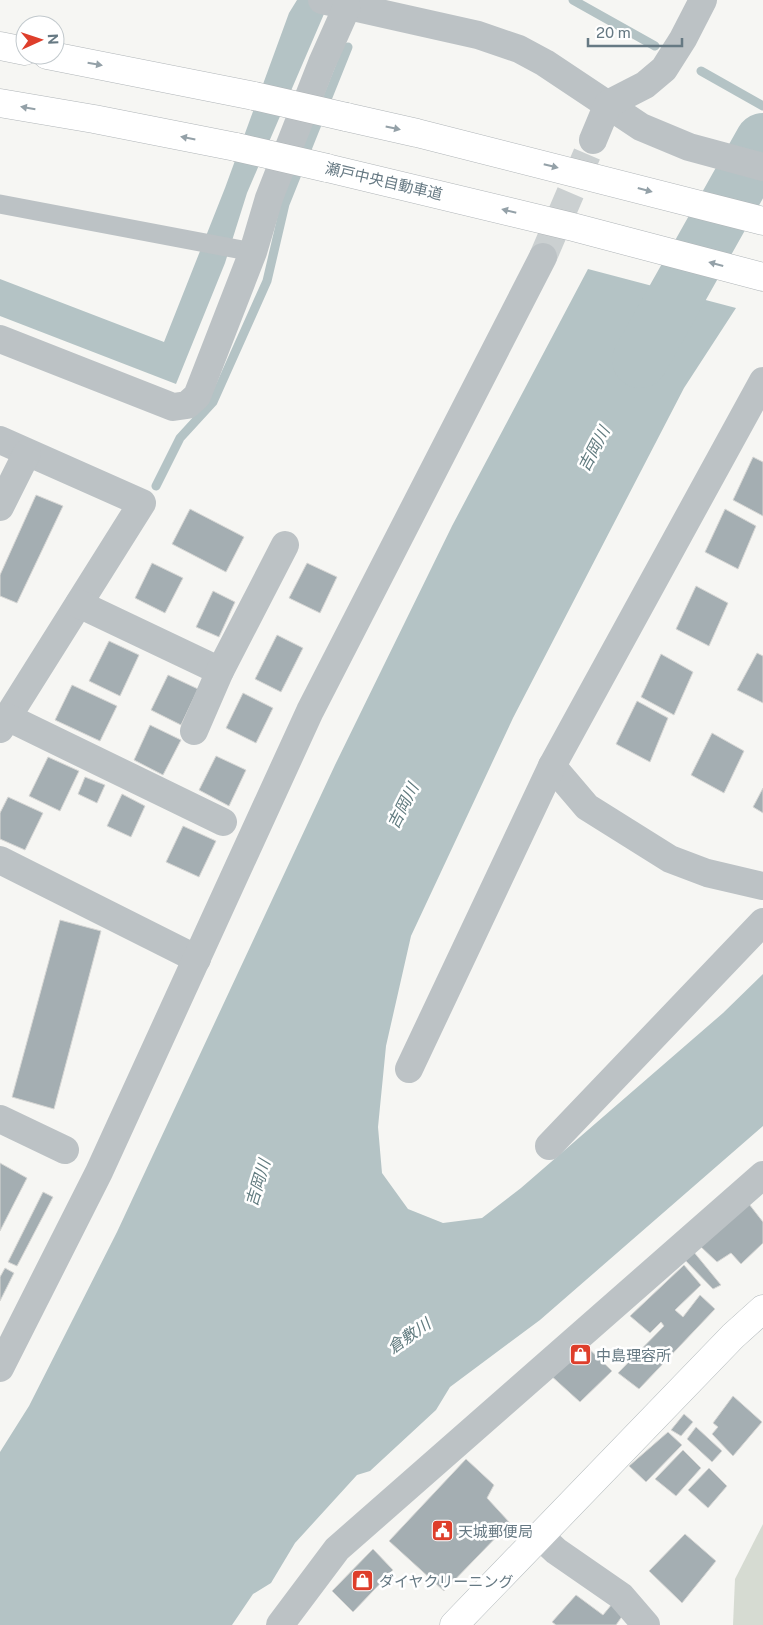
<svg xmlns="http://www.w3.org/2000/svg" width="763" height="1625" viewBox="0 0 763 1625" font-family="'Public Sans','Noto Sans JP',sans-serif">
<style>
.green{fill:#d6dbd2}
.water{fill:#b4c3c5}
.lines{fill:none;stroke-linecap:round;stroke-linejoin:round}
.stream{stroke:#b4c3c5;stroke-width:9}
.river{stroke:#b4c3c5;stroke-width:56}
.building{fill:#a4aeb2;stroke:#d7d7d5}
.street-tunnel{stroke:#cbd0d1;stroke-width:28;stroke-dasharray:28 14;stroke-linecap:butt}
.secondary-casing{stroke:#b1b8bb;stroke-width:29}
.highway-casing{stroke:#b0b5b8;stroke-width:29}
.lane{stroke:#bcc2c5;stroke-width:19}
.street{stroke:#bcc2c5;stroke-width:28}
.secondary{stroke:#fff;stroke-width:28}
.highway{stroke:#fff;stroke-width:28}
.highway-bridge-casing{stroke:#b0b5b8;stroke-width:29;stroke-linecap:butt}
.highway-bridge{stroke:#fff;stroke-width:28}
.oneway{fill:#94a1a8}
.labels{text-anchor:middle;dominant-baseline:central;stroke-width:5;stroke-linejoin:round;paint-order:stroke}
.street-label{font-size:15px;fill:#667983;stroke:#fff}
.poi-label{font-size:15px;fill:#667983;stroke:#fff;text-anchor:start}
.water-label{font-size:16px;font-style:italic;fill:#617b7f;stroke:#fff}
</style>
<rect width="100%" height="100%" fill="#f6f6f3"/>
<path class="green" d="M763,1524V1625H733L735,1579Z"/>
<g class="water">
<path d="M297,0H330L247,193L225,263L176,384L0,316V279L164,342L225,188L289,13Z"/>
<path d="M588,269L736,308L684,388L513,718L411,936L386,1046L378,1127L382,1173L408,1209L443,1223L482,1218L521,1188L723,1013L763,974V1126L540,1320L450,1387L436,1410L370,1471L357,1475L295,1543L271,1583L253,1594L232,1625H0V1452L29,1406L117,1232L335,765L452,526Z"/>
</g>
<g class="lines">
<g class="stream">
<path d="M573,0L655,46"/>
<path d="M701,71L763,106"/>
<path d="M156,486L180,438L213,402L267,281L285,204L348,47"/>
</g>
<path class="river" d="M640,360L763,141"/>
</g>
<g class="building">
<path d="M753,457L763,462V516L733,500Z"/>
<path d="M36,495L63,506L17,603L0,596V575Z"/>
<path d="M190,509L244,537L226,572L172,544Z"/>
<path d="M725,509L756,526L738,569L705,552Z"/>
<path d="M152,563L183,578L165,613L135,598Z"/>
<path d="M307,563L337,577L320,613L289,598Z"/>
<path d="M696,586L728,603L709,646L676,629Z"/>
<path d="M213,591L235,602L219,637L196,627Z"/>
<path d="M277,635L303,648L281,692L255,679Z"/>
<path d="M109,641L139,655L120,696L89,681Z"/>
<path d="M757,653L763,656V703L737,690Z"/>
<path d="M661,654L693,672L674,715L641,697Z"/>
<path d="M168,675L198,689L181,725L151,710Z"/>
<path d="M72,685L117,706L100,741L55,720Z"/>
<path d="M243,693L273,708L256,743L226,728Z"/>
<path d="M637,701L668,718L650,762L616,744Z"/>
<path d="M150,725L181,740L163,775L134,760Z"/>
<path d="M712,733L744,751L724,793L691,775Z"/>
<path d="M216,756L246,770L229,806L199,790Z"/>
<path d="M48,757L79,771L60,811L29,796Z"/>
<path d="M85,777L105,785L97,803L78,794Z"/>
<path d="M763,788V813L753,807Z"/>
<path d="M122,794L145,806L131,837L107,826Z"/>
<path d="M8,797L43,813L25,850L0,839V813Z"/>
<path d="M183,826L216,841L199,877L166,862Z"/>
<path d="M60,920L101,931L54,1109L12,1097Z"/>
<path d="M0,1163L27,1178L0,1231Z"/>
<path d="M43,1192L53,1197L17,1266L8,1262Z"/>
<path d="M749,1204L763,1222V1243L741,1264L731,1253L717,1262L700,1246Z"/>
<path d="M693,1251L721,1285L713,1289L683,1258Z"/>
<path d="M684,1265L701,1285L675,1310L683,1317L700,1295L715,1309L639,1389L618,1373L664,1326L661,1322L650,1333L630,1316Z"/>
<path d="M5,1268L14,1273L0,1301V1277Z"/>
<path d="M579,1339L612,1371L580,1402L548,1373Z"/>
<path d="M733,1396L762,1422L733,1456L712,1434L718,1427L713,1423Z"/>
<path d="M684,1414L693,1422L681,1436L671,1430Z"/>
<path d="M696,1427L722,1451L712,1462L687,1439Z"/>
<path d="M668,1432L682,1445L646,1482L629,1466Z"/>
<path d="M683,1450L701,1468L676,1496L655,1479Z"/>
<path d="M466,1459L494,1485L487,1498L510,1523L444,1591L389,1541Z"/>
<path d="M709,1468L727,1486L708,1508L688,1490Z"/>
<path d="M685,1534L716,1561L682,1603L649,1571Z"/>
<path d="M373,1549L393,1570L353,1612L332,1591Z"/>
<path d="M576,1595L603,1615L612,1604L623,1615L616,1625H556L552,1622Z"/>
</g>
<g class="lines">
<path class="street-tunnel" d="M543,257L593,140"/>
<defs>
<path id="secondary" d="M454,1625L733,1336L763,1309"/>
<g id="highway">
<path d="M0,46L25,51"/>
<path d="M47,55L254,96"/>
<path d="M0,103L94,119L236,147"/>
<path d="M346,117L417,133L763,221"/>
<path d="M327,168L573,227L763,277"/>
</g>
</defs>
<use href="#secondary" class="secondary-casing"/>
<use href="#highway" class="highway-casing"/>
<path class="lane" d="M0,204L253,252"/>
<g class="street">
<path d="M322,0L478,35L519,49L545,63L641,127L689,147L763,167"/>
<path d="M593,140L608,104L645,85L664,69L683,39L703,0"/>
<path d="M0,339L173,407L187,405L197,396L253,252L269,198L322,63L347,7"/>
<path d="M0,440L142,503L0,729"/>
<path d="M0,507L27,453"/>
<path d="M79,604L220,671"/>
<path d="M7,717L223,822"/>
<path d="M194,731L220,671L285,545"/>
<path d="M552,766L587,807L670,859L707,873L763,886"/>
<path d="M0,860L197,959"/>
<path d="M409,1069L552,766L763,381"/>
<path d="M0,1119L65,1150"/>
<path d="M549,1146L763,922"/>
<path d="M0,1368L99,1172L310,711L543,257"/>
<path d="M540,1536L556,1551L621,1596L646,1625"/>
<path d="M280,1625L337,1549L763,1175"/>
</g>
<use href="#secondary" class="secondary"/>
<use href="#highway" class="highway"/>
<defs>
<g id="highway-bridge">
<path d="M254,96L346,117"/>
<path d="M236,147L327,168"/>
</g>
</defs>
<use href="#highway-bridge" class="highway-bridge-casing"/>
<use href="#highway-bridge" class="highway-bridge"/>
</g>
<defs><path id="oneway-solid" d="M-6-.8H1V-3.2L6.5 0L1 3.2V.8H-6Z" transform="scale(1.25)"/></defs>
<g class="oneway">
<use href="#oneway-solid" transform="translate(95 64) rotate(10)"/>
<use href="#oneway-solid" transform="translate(28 108) rotate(-170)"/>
<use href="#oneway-solid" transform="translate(393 128) rotate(12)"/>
<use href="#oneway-solid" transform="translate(188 138) rotate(-169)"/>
<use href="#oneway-solid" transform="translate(551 166) rotate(14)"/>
<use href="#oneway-solid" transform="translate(645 190) rotate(15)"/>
<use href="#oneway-solid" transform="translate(509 211) rotate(-166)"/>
<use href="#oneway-solid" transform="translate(716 264) rotate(-165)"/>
</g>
<defs>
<symbol id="shop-square" viewBox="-11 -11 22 22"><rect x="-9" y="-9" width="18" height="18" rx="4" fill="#de3e2b" stroke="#fff"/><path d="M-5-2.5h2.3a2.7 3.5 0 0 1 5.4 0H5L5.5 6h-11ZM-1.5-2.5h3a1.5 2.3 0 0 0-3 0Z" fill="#fff"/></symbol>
<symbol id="civic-square" viewBox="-11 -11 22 22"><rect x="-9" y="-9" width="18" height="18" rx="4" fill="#de3e2b" stroke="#fff"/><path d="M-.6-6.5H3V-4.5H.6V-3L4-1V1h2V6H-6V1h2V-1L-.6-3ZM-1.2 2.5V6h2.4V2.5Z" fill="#fff"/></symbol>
</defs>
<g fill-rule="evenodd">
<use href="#shop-square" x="568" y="1342" width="25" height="25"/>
<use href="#civic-square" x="430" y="1518" width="25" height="25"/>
<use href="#shop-square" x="350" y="1568" width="25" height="25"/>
</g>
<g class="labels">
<g class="street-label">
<text transform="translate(384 181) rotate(13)">瀬戸中央自動車道</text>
</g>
<g class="poi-label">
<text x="596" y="1355">中島理容所</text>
<text x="458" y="1531">天城郵便局</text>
<text x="379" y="1581">ダイヤクリーニング</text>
</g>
<g class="water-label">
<text transform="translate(594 449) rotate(-62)">吉岡川</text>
<text transform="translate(403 806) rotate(-63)">吉岡川</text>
<text transform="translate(258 1183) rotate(-73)">吉岡川</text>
<text transform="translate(409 1336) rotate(-35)">倉敷川</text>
</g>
</g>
<g transform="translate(40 40) rotate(87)"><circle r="24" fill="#ffffff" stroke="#c2c9cd"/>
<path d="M0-4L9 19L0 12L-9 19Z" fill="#de3e2b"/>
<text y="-8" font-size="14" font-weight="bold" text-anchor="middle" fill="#667983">N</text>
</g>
<path d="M588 38v8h94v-8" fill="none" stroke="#667983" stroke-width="2.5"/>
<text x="596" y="38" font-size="15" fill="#667983" stroke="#ffffff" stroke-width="4" paint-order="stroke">20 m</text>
</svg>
